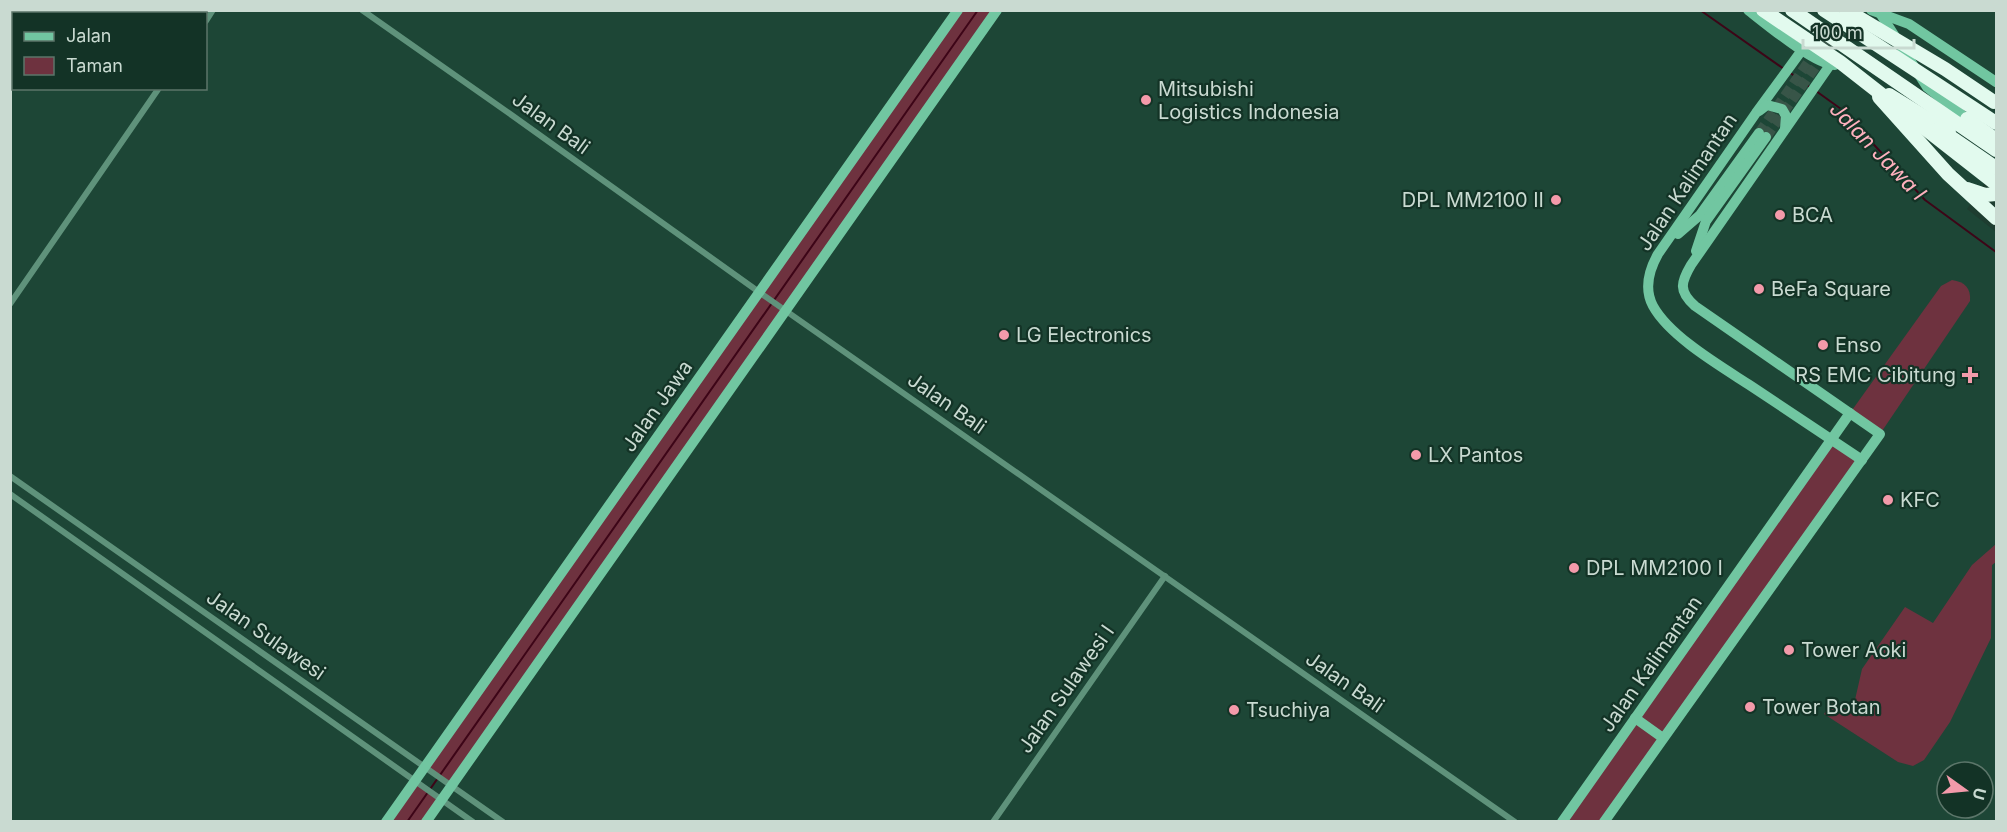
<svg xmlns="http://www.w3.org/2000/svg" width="2007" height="832" viewBox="0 0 2007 832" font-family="Inter,sans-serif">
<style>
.built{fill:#1d4636;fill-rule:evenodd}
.green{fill:#6e323f}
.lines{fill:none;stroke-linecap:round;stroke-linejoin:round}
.stream{stroke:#3d0517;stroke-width:2}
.secondary-tunnel{stroke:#385548;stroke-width:10;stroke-dasharray:10 5;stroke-linecap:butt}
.street{stroke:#5f927b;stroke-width:6}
.secondary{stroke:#71c6a1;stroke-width:10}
.highway{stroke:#e2faee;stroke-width:14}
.highway-bridge{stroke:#e2faee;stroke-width:14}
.poi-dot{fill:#f39aaa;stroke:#133326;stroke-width:2}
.labels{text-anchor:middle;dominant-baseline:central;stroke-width:4.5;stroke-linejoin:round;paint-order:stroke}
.poi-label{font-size:20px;fill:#c9dad1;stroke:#133326;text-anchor:start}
.street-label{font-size:20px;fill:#c9dad1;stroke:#133326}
.water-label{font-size:21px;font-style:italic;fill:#ffb1be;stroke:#133326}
</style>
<rect width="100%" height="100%" fill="#1e3d30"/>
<path class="built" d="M10,11H1996V166L1967,209L1996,232V821H11ZM14,14H206V88H14ZM1947,772H1983V808H1947Z"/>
<g class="green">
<path d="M958,11H997L452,786L425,767Z"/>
<path d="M1952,280C1965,282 1971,288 1970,301L1880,434L1850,413L1941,286Z"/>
<path d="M1832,439L1862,460L1603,821L1562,822Z"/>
<path d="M1996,544V562L1992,565L1991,638L1950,722L1924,760L1913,766L1898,762L1824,714L1832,701L1852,713L1862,669L1905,607L1933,623L1972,565Z"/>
<path d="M415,780L442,799L426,821L386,822Z"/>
</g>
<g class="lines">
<g class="stream">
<path d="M1700,10L1784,69"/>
<path d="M1789,72L1811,88"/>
<path d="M1816,91L1841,109L1925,200L1996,252"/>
<path d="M407,822L978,10"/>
</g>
<g class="secondary-tunnel">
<path d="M1759,133L1841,15"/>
<path d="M1766,137L1850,18"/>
</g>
<g class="street">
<path d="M362,10L513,116L759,292L1515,822"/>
<path d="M206,21L213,10"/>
<path d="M10,304L159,88"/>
<path d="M10,476L503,822"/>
<path d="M10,494L473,822"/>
<path d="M993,822L1165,576"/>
</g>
<g class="secondary">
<path d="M1748,10C1766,24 1815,65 1835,65"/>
<path d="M1871,10L1909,24L1996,82"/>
<path d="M1880,13L1927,87L1967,119"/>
<path d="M1802,50L1756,113L1658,254C1649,270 1644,289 1653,306C1670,337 1722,367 1751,386C1788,411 1825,435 1862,460"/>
<path d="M1759,111L1767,105L1782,109L1786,116L1785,129"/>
<path d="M1678,234L1700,215L1759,133"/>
<path d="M1696,251L1706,221L1766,137"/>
<path d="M1635,718L1663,738"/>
<path d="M386,822L958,10"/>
<path d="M426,822L997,10"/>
<path d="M1562,822L1850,413"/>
<path d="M1604,822L1880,434L1695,306C1678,291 1681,282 1691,265L1830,65"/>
</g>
<g class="highway">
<path d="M1889,95L1949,132"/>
<path d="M1879,97L1948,174L1996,218"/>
<path d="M1967,119L1996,140"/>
<path d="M1967,189L1985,195L1996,194"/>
</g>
<g class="highway-bridge">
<path d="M1763,10L1840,62L1996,184"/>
<path d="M1792,10L1996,150"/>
<path d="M1824,10L1996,123"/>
<path d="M1846,10L1945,69L1994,102"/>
<path d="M1939,129L1996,168"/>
</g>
</g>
<g class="poi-dot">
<circle cx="1146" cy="100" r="6"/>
<circle cx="1556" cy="200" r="6"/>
<circle cx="1780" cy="215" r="6"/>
<circle cx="1759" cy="289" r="6"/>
<circle cx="1004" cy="335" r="6"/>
<circle cx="1823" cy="345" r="6"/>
<path d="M1967 366h6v6h6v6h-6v6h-6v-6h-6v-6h6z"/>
<circle cx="1416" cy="455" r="6"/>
<circle cx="1888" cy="500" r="6"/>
<circle cx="1574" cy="568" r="6"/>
<circle cx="1789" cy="650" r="6"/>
<circle cx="1750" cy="707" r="6"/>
<circle cx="1234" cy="710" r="6"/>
</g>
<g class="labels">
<g class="poi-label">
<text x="1158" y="89">Mitsubishi<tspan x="1158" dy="23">Logistics Indonesia</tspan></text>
<text x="1544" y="200" text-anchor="end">DPL MM2100 II</text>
<text x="1792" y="215">BCA</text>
<text x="1771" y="289">BeFa Square</text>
<text x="1016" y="335">LG Electronics</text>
<text x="1835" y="345">Enso</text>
<text x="1956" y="375" text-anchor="end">RS EMC Cibitung</text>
<text x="1428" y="455">LX Pantos</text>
<text x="1900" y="500">KFC</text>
<text x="1586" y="568">DPL MM2100 I</text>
<text x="1801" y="650">Tower Aoki</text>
<text x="1762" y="707">Tower Botan</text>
<text x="1246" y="710">Tsuchiya</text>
</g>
<g class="street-label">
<text transform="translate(551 123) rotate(36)">Jalan Bali</text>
<text transform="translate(1687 182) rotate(-56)">Jalan Kalimantan</text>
<text transform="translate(947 403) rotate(35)">Jalan Bali</text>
<text transform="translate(657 406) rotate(-55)">Jalan Jawa</text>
<text transform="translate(266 635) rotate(35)">Jalan Sulawesi</text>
<text transform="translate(1651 664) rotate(-55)">Jalan Kalimantan</text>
<text transform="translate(1345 682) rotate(35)">Jalan Bali</text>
<text transform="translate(1066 689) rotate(-55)">Jalan Sulawesi I</text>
</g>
<g class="water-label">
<text transform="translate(1878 151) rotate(46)">Jalan Jawa I</text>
</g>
</g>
<rect width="2007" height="832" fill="none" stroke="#c9dad1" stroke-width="24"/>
<rect x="12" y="12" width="195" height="78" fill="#133326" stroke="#5c766a" stroke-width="1.5"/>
<rect x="24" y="32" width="30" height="9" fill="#71c6a1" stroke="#5c766a" stroke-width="1.5"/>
<text x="66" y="42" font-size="18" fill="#c9dad1">Jalan</text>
<rect x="24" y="57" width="30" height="18" fill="#6e323f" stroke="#5c766a" stroke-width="1.5"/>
<text x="66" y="72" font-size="18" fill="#c9dad1">Taman</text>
<g transform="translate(1965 790) rotate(105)"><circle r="28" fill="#133326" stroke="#5c766a" stroke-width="1.5"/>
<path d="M0-4.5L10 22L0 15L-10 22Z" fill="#f39aaa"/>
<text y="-9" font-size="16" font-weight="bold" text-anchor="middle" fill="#c9dad1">U</text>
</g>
<path d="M1803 39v9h111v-9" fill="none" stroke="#c9dad1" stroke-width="3"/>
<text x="1812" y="39" font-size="18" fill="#c9dad1" stroke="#133326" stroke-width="4.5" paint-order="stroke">100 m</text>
</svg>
